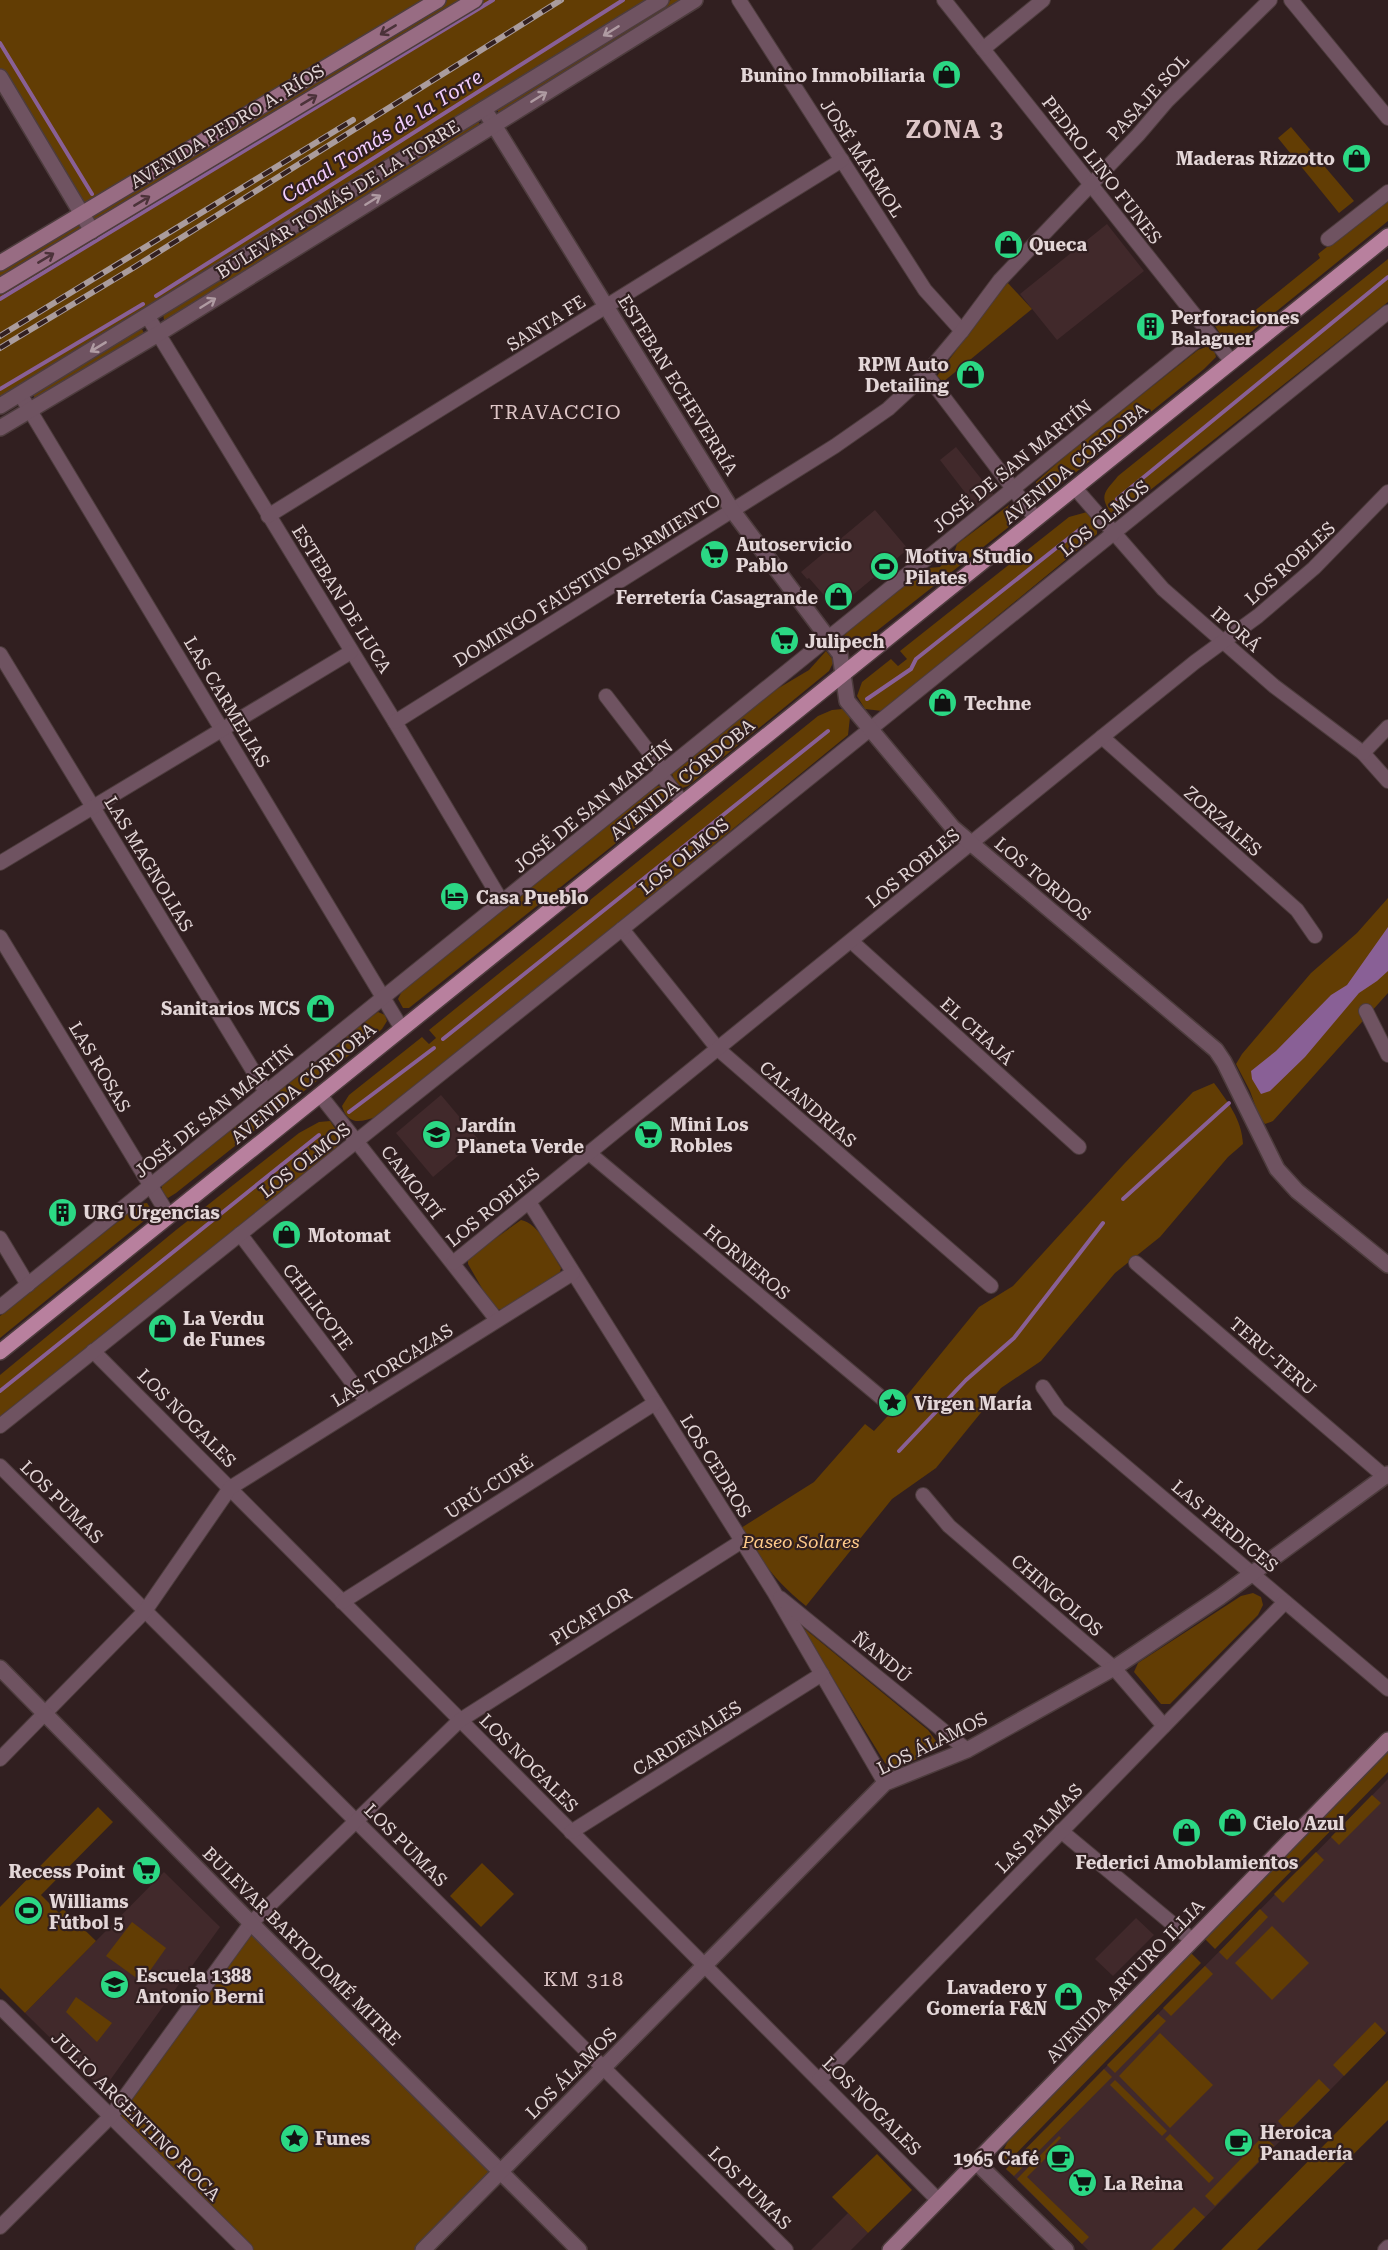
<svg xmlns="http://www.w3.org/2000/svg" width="1388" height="2250" viewBox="0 0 1388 2250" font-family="'Roboto Serif',serif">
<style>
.built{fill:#41292b}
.green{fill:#623d04}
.water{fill:#896096}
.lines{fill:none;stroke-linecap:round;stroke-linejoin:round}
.stream{stroke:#896096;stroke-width:4}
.minor-casing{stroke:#4d3c3d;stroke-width:16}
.tertiary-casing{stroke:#4d3c3d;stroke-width:18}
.secondary-casing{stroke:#4d3c3d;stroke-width:18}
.primary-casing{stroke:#4d3c3d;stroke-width:18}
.minor{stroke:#6f5361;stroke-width:14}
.tertiary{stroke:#6f5361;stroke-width:15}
.secondary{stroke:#986c83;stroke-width:15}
.primary{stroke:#b8809e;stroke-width:15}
.rail-casing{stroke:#aa9c9d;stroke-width:6}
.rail{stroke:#311f20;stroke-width:4;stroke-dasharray:11;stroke-linecap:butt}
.oneway{stroke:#4b3239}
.oneway2{stroke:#af9ba2}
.labels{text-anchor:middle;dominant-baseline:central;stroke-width:4.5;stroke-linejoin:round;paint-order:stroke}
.poi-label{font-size:18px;font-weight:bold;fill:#e3d6d7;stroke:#311f20;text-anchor:start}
.street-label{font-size:18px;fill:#e3d6d7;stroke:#311f20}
.park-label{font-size:18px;font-style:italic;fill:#feca8a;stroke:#311f20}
.water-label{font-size:20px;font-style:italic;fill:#f3cffe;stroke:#311f20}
.neighbourhood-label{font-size:20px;letter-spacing:1.5px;fill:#ddc5c6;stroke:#311f20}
.district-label{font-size:24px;font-weight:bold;letter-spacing:1.5px;fill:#ddc5c6;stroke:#311f20}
</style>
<rect width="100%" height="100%" fill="#311f20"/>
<g class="built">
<path d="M1107,224L1144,271L1057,340L1020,294Z"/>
<path d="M956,447L994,495L977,508L940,460Z"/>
<path d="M875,510L908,549L836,609L809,578L807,579L801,572Z"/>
<path d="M441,1095L478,1139L433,1177L396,1133Z"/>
<path d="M1388,1779V2031L1173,2250H1088L1006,2169Z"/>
<path d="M164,1872L220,1927L103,2090L25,2013Z"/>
<path d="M1136,1918L1154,1935L1113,1976L1095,1959Z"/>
<path d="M848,2213L868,2233L851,2250H811Z"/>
</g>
<g class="green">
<path d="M0,0H661L0,406V263L82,214L0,77Z"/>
<path d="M671,0H688L498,114V107Z"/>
<path d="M478,121L480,125L167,321L164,320L163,313L474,122Z"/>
<path d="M1291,127L1354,201L1339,213L1278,138Z"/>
<path d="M1388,199V221L1241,340L1232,342L1221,335L1215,326L1225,318L1242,321L1320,258L1318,254Z"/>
<path d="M1388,259V302L1125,510L1111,513C1098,495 1106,491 1118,476Z"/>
<path d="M1007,282L1032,309L943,382L937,376Z"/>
<path d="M142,329L144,333L142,337L37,400L34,399V392L138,330Z"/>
<path d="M1208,346L1214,349L1216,357L1204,369L1054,490L1041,494L1036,491V482L1072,450L1198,350Z"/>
<path d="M1009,505L1019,517L1010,526L864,641L853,648L844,645L843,637L853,626L928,568L940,567L955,550L957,544Z"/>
<path d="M1087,512L1097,521V534L882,711L865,709L857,696L862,682L891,659L898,666L907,659L900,651L1069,517Z"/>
<path d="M826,651L834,661L829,671L688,786L682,788L676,783L672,774L777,689L809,670Z"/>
<path d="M842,709L850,717L848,735L482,1034L376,1117C361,1122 348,1126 342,1106L349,1095L422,1037L429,1044L436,1038L429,1030L818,716L832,710Z"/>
<path d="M658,786L665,787L672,794L670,800L409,1008H403L398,999L402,991L648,792Z"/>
<path d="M1388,898V993L1273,1121L1265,1124L1259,1116L1250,1091L1236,1064L1242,1054L1311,973L1357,933Z"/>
<path d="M378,1012L385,1015L387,1021L382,1029L369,1041L357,1032L351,1038L357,1045V1049L176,1193L168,1198L161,1192L162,1186C213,1141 267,1100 321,1059C340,1044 357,1026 378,1012Z"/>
<path d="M1214,1083C1228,1102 1242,1120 1243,1144L1228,1157L1160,1237L1115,1273L1041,1361L1001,1388L936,1468L892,1499L806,1606C774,1580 762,1562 741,1528L814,1482L865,1424L874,1431L908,1394L979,1307L1013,1286L1124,1164L1193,1092Z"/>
<path d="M330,1121L340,1136L338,1146L157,1294L0,1418V1375L176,1230L299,1133L319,1122Z"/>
<path d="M147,1203L153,1212L145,1220L0,1338V1316L140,1204Z"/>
<path d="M521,1220C540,1224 551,1252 561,1268L560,1272L503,1310L496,1309L491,1304L468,1264V1258Z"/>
<path d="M1253,1593L1261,1597L1263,1605L1258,1615L1170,1704H1161L1134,1672L1138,1663L1241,1596Z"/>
<path d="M800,1625L928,1730L936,1741L935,1751L894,1769L885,1763Z"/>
<path d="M1388,1752V1772L1215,1949L1205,1939Z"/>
<path d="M1372,1795L1381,1803L1339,1845L1331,1837Z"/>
<path d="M98,1807L113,1822L41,1895L59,1913L63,1909L96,1941L25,2013L0,1988V1907Z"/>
<path d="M1316,1852L1324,1860L1283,1903L1274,1894Z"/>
<path d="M482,1863L514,1894L481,1927L450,1896Z"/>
<path d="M1260,1909L1268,1917L1227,1960L1219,1952Z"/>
<path d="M132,1922L166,1948L142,1982L106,1956Z"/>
<path d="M251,1923L501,2172L423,2250H246L111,2116Z"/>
<path d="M1272,1926L1309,1963L1272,2000L1235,1963Z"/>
<path d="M1191,1953L1201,1963L1008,2162L1001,2155L1009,2139Z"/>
<path d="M1205,1966L1213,1974L1171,2016L1163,2008Z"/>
<path d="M76,1997L112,2023L97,2042L66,2012Z"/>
<path d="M1158,2014L1166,2021L1115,2073L1107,2065Z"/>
<path d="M1375,2022L1386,2033L1344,2076L1333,2065Z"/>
<path d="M1160,2033L1213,2085L1170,2128L1119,2076Z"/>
<path d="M1104,2069L1112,2077L1014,2176L1006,2169Z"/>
<path d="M1319,2079L1330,2090L1288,2132L1278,2121Z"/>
<path d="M1115,2080L1167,2131L1162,2136L1110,2085Z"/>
<path d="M1388,2080V2120L1257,2250H1221Z"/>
<path d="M1170,2134L1214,2178L1209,2183L1165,2139Z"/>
<path d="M1264,2135L1274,2146L1215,2206L1205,2196Z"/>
<path d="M1059,2136L1061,2138L1045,2154L1047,2157L1027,2177L1089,2237L1082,2244L1017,2179Z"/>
<path d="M877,2154L912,2190L868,2233L832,2197Z"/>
<path d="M1194,2207L1205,2217L1173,2250H1151Z"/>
</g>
<path class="water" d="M1388,927V971L1377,981L1359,993L1305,1057L1270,1091L1261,1094L1252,1079L1251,1071L1276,1051L1331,995L1347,985Z"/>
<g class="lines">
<g class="stream">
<path d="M0,43L92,194"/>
<path d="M156,296L623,0"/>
<path d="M0,299L493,0"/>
<path d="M0,389L143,304"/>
<path d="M1117,499L1388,277"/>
<path d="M867,699L911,669L916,659L1079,530"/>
<path d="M443,1039L828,731"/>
<path d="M349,1112L434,1048"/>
<path d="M1123,1199L1229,1103"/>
<path d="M0,1391L319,1135"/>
<path d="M899,1451L966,1380L1014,1338L1103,1223"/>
</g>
<defs>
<g id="minor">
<path d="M739,0L925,290L962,331"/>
<path d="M944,0L1232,362"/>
<path d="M1291,0L1388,118"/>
<path d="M983,49L1043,0"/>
<path d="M1328,239L1388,192"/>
<path d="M148,317L395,722L502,902"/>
<path d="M926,374L1036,519"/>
<path d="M20,394L402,1029"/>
<path d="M1075,488L1163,589L1274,686L1363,753L1388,781"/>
<path d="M268,516L842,160"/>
<path d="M0,654L266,1092"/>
<path d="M606,696L659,765L663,777L683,803"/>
<path d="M395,722L835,446L888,409L926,374L962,331L1000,280L1138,135L1167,101L1270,0"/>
<path d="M1102,737L1297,910L1315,936"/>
<path d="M1363,753L1388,727"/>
<path d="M0,863L351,652"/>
<path d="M622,929L718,1049L991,1286"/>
<path d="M0,937L169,1216"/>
<path d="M851,941L1079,1147"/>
<path d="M1366,1011L1388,1055"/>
<path d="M320,1095L497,1320"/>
<path d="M589,1153L883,1399"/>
<path d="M529,1202L774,1592L885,1783"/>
<path d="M240,1234L367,1402"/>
<path d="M0,1238L28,1285"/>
<path d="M453,1263L1102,737L1195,662L1258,616L1314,568L1388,492"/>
<path d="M1136,1263L1385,1477"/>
<path d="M0,1307L1207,332"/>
<path d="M93,1351L938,2200"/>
<path d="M1043,1387L1059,1410L1388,1689"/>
<path d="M0,1426L622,929L1388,312"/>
<path d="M0,1466L786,2250"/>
<path d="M923,1495L949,1526L1114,1668L1164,1726"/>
<path d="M780,1598L967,1750"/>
<path d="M342,1602L655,1403"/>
<path d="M0,1759L145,1611L230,1488L573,1273"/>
<path d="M1061,1831L1192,1940"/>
<path d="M571,1832L822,1674"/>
<path d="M0,2007L246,2250"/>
<path d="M819,2080L1285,1602"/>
<path d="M0,2227L111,2116L251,1923L459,1721L742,1541"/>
<path d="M1385,2250L1388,2247"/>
</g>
<g id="tertiary">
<path d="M0,77L92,231"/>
<path d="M484,109L732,510L840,654L847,701L953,828L1216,1050L1224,1062L1277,1169L1297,1191L1388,1265"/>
<path d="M0,406L661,0"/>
<path d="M0,428L158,334L695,0"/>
<path d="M0,1668L251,1923L579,2250"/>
<path d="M976,2162L1066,2250"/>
<path d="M423,2250L885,1783L967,1750L1114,1668L1220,1597L1388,1474"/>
</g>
<g id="secondary">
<path d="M0,263L438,0"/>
<path d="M0,286L475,0"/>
<path d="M890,2250L1388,1740"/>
</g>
<path id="primary" d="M0,1352L1388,236"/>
</defs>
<use href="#minor" class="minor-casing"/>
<use href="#tertiary" class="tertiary-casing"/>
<use href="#secondary" class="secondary-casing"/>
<use href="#primary" class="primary-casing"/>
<use href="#minor" class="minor"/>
<use href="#tertiary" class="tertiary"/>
<use href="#secondary" class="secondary"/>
<use href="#primary" class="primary"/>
<defs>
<g id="rail">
<path d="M0,336L353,120"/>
<path d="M0,348L133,268L561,0"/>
</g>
</defs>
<use href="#rail" class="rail-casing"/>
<use href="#rail" class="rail"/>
</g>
<defs><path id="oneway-shaft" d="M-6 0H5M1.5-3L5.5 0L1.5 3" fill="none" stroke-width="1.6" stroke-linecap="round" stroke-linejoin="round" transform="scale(1.5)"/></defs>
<g class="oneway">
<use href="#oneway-shaft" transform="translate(388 30) rotate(149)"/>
<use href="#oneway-shaft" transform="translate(309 100) rotate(-31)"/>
<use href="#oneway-shaft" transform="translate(142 201) rotate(-31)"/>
<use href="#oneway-shaft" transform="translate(46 258) rotate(-31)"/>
</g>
<g class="oneway2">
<use href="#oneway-shaft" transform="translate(611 31) rotate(148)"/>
<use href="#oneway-shaft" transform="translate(539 97) rotate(-32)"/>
<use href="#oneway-shaft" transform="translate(373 200) rotate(-32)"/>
<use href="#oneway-shaft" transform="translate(208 303) rotate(-32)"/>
<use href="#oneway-shaft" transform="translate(98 347) rotate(149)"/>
</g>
<defs>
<symbol id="shop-disc" viewBox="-11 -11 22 22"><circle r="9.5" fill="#2bd884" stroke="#311f20"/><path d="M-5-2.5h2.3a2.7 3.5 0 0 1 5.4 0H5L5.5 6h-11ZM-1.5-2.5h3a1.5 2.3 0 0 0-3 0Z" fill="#111"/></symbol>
<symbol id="building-disc" viewBox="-11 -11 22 22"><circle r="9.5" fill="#2bd884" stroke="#311f20"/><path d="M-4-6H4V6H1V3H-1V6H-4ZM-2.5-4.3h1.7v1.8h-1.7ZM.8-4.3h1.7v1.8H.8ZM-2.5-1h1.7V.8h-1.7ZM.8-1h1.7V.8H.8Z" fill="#111"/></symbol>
<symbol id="supermarket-disc" viewBox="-11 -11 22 22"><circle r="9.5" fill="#2bd884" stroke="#311f20"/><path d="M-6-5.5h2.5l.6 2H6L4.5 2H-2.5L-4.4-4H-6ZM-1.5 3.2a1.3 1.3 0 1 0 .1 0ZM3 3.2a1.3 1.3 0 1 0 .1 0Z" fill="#111"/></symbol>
<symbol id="stadium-disc" viewBox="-11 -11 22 22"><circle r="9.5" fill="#2bd884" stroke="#311f20"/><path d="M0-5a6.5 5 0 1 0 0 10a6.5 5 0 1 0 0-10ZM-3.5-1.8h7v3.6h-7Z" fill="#111"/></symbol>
<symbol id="hotel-disc" viewBox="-11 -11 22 22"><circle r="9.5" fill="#2bd884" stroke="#311f20"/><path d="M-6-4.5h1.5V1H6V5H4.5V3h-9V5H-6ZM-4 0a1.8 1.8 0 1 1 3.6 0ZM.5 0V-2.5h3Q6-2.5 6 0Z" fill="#111"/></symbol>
<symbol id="school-disc" viewBox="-11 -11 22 22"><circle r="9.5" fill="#2bd884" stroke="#311f20"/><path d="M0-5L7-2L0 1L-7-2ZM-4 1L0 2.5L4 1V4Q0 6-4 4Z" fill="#111"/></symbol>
<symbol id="sight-disc" viewBox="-11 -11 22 22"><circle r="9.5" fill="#2bd884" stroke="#311f20"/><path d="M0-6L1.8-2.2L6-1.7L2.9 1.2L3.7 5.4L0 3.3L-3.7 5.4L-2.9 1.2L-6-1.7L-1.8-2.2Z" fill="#111"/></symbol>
<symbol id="cafe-disc" viewBox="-11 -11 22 22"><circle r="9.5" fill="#2bd884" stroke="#311f20"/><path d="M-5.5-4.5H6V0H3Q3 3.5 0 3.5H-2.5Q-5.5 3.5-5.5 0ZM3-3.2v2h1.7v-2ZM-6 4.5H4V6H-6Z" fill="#111"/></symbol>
</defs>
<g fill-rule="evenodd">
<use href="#shop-disc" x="930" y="58" width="33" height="33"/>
<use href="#shop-disc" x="1340" y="142" width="33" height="33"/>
<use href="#shop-disc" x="992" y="228" width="33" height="33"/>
<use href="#building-disc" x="1134" y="310" width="33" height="33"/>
<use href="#shop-disc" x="954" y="358" width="33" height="33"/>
<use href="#supermarket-disc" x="698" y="538" width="33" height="33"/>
<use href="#stadium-disc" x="868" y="550" width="33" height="33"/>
<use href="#shop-disc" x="822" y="580" width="33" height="33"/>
<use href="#supermarket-disc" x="768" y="624" width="33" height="33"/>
<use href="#shop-disc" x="926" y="686" width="33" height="33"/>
<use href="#hotel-disc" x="438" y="880" width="33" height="33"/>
<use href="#shop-disc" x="304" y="992" width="33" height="33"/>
<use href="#supermarket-disc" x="632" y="1118" width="33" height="33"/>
<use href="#school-disc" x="420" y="1118" width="33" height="33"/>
<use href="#building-disc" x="46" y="1196" width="33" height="33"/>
<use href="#shop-disc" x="270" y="1218" width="33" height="33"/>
<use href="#shop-disc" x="146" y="1312" width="33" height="33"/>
<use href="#sight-disc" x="876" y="1386" width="33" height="33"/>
<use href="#shop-disc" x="1216" y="1806" width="33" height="33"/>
<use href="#shop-disc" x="1170" y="1816" width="33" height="33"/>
<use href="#supermarket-disc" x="130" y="1854" width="33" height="33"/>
<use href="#stadium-disc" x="12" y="1894" width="33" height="33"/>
<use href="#school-disc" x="98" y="1968" width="33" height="33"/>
<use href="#shop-disc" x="1052" y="1980" width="33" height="33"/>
<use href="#sight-disc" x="278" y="2122" width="33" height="33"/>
<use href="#cafe-disc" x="1222" y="2126" width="33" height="33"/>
<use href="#cafe-disc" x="1044" y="2142" width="33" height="33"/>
<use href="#supermarket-disc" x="1066" y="2166" width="33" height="33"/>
</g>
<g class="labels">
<g class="poi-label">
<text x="925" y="75" text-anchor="end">Bunino Inmobiliaria</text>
<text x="1335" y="158" text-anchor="end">Maderas Rizzotto</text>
<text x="1029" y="244">Queca</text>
<text x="1171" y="317">Perforaciones<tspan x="1171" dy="21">Balaguer</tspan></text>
<text x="949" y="364" text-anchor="end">RPM Auto<tspan x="949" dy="21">Detailing</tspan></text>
<text x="736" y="544">Autoservicio<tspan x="736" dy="21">Pablo</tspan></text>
<text x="905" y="556">Motiva Studio<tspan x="905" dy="21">Pilates</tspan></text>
<text x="818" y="597" text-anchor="end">Ferretería Casagrande</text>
<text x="805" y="641">Julipech</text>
<text x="964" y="703">Techne</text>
<text x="476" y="897">Casa Pueblo</text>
<text x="300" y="1008" text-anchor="end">Sanitarios MCS</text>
<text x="670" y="1124">Mini Los<tspan x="670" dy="21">Robles</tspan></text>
<text x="457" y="1125">Jardín<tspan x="457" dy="21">Planeta Verde</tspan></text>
<text x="83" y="1212">URG Urgencias</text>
<text x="308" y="1235">Motomat</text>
<text x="183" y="1318">La Verdu<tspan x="183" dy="21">de Funes</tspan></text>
<text x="914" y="1403">Virgen María</text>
<text x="1253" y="1823">Cielo Azul</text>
<text x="1187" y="1862" text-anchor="middle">Federici Amoblamientos</text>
<text x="125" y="1871" text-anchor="end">Recess Point</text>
<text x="49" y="1901">Williams<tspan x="49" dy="21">Fútbol 5</tspan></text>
<text x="136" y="1975">Escuela 1388<tspan x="136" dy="21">Antonio Berni</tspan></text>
<text x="1047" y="1987" text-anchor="end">Lavadero y<tspan x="1047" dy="21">Gomería F&amp;N</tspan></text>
<text x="1260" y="2132">Heroica<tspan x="1260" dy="21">Panadería</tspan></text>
<text x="315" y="2138">Funes</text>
<text x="1039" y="2158" text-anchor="end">1965 Café</text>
<text x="1104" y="2183">La Reina</text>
</g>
<g class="street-label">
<text transform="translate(1148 97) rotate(-47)">PASAJE SOL</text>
<text transform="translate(227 126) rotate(-31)">AVENIDA PEDRO A. RÍOS</text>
<text transform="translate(862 158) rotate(57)">JOSÉ MÁRMOL</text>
<text transform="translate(1102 170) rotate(52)">PEDRO LINO FUNES</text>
<text transform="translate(338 199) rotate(-32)">BULEVAR TOMÁS DE LA TORRE</text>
<text transform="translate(546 323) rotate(-32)">SANTA FE</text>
<text transform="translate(678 385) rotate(58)">ESTEBAN ECHEVERRÍA</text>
<text transform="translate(1075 463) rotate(-39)">AVENIDA CÓRDOBA</text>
<text transform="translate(1012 466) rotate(-39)">JOSÉ DE SAN MARTÍN</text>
<text transform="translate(1104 518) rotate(-39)">LOS OLMOS</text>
<text transform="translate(1290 563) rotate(-42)">LOS ROBLES</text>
<text transform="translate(587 580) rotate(-32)">DOMINGO FAUSTINO SARMIENTO</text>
<text transform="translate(342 599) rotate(58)">ESTEBAN DE LUCA</text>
<text transform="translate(1236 629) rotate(41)">IPORÁ</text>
<text transform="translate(227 702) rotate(59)">LAS CARMELIAS</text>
<text transform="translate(682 779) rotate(-39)">AVENIDA CÓRDOBA</text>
<text transform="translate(593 806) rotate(-39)">JOSÉ DE SAN MARTÍN</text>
<text transform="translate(1223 821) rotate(41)">ZORZALES</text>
<text transform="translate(684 856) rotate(-39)">LOS OLMOS</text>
<text transform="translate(149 864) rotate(59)">LAS MAGNOLIAS</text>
<text transform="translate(913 868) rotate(-39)">LOS ROBLES</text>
<text transform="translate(1043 879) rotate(40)">LOS TORDOS</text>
<text transform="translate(977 1031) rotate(42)">EL CHAJÁ</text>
<text transform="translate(100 1067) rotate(59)">LAS ROSAS</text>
<text transform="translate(303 1083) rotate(-39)">AVENIDA CÓRDOBA</text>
<text transform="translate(808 1104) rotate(41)">CALANDRIAS</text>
<text transform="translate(214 1111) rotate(-39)">JOSÉ DE SAN MARTÍN</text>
<text transform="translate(305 1160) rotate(-38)">LOS OLMOS</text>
<text transform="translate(412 1182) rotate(52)">CAMOATÍ</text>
<text transform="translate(493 1207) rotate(-39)">LOS ROBLES</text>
<text transform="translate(747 1262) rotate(40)">HORNEROS</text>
<text transform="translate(318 1307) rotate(53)">CHILICOTE</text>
<text transform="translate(1273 1356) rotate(41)">TERU-TERU</text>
<text transform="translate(392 1365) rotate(-32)">LAS TORCAZAS</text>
<text transform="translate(187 1418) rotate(45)">LOS NOGALES</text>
<text transform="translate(716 1466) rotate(58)">LOS CEDROS</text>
<text transform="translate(489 1487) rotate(-33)">URÚ-CURÉ</text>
<text transform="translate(62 1502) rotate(45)">LOS PUMAS</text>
<text transform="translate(1225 1526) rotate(40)">LAS PERDICES</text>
<text transform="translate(1057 1595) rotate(41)">CHINGOLOS</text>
<text transform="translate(591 1616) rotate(-32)">PICAFLOR</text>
<text transform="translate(882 1657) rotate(39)">ÑANDÚ</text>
<text transform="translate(687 1738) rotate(-32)">CARDENALES</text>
<text transform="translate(932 1743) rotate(-26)">LOS ÁLAMOS</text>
<text transform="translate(529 1763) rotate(45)">LOS NOGALES</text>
<text transform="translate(1039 1828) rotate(-46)">LAS PALMAS</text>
<text transform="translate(406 1845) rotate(45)">LOS PUMAS</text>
<text transform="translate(302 1946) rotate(45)">BULEVAR BARTOLOMÉ MITRE</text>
<text transform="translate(1125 1981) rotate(-46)">AVENIDA ARTURO ILLIA</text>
<text transform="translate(571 2073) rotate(-45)">LOS ÁLAMOS</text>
<text transform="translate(872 2106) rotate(45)">LOS NOGALES</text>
<text transform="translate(136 2116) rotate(45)">JULIO ARGENTINO ROCA</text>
<text transform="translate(750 2188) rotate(45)">LOS PUMAS</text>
</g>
<g class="park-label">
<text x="801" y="1541">Paseo Solares</text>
</g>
<g class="water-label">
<text transform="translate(382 136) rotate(-32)">Canal Tomás de la Torre</text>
</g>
<g class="neighbourhood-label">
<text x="556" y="412">TRAVACCIO</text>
<text x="584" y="1979">KM 318</text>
</g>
<g class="district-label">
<text x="955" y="130">ZONA 3</text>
</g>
</g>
</svg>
